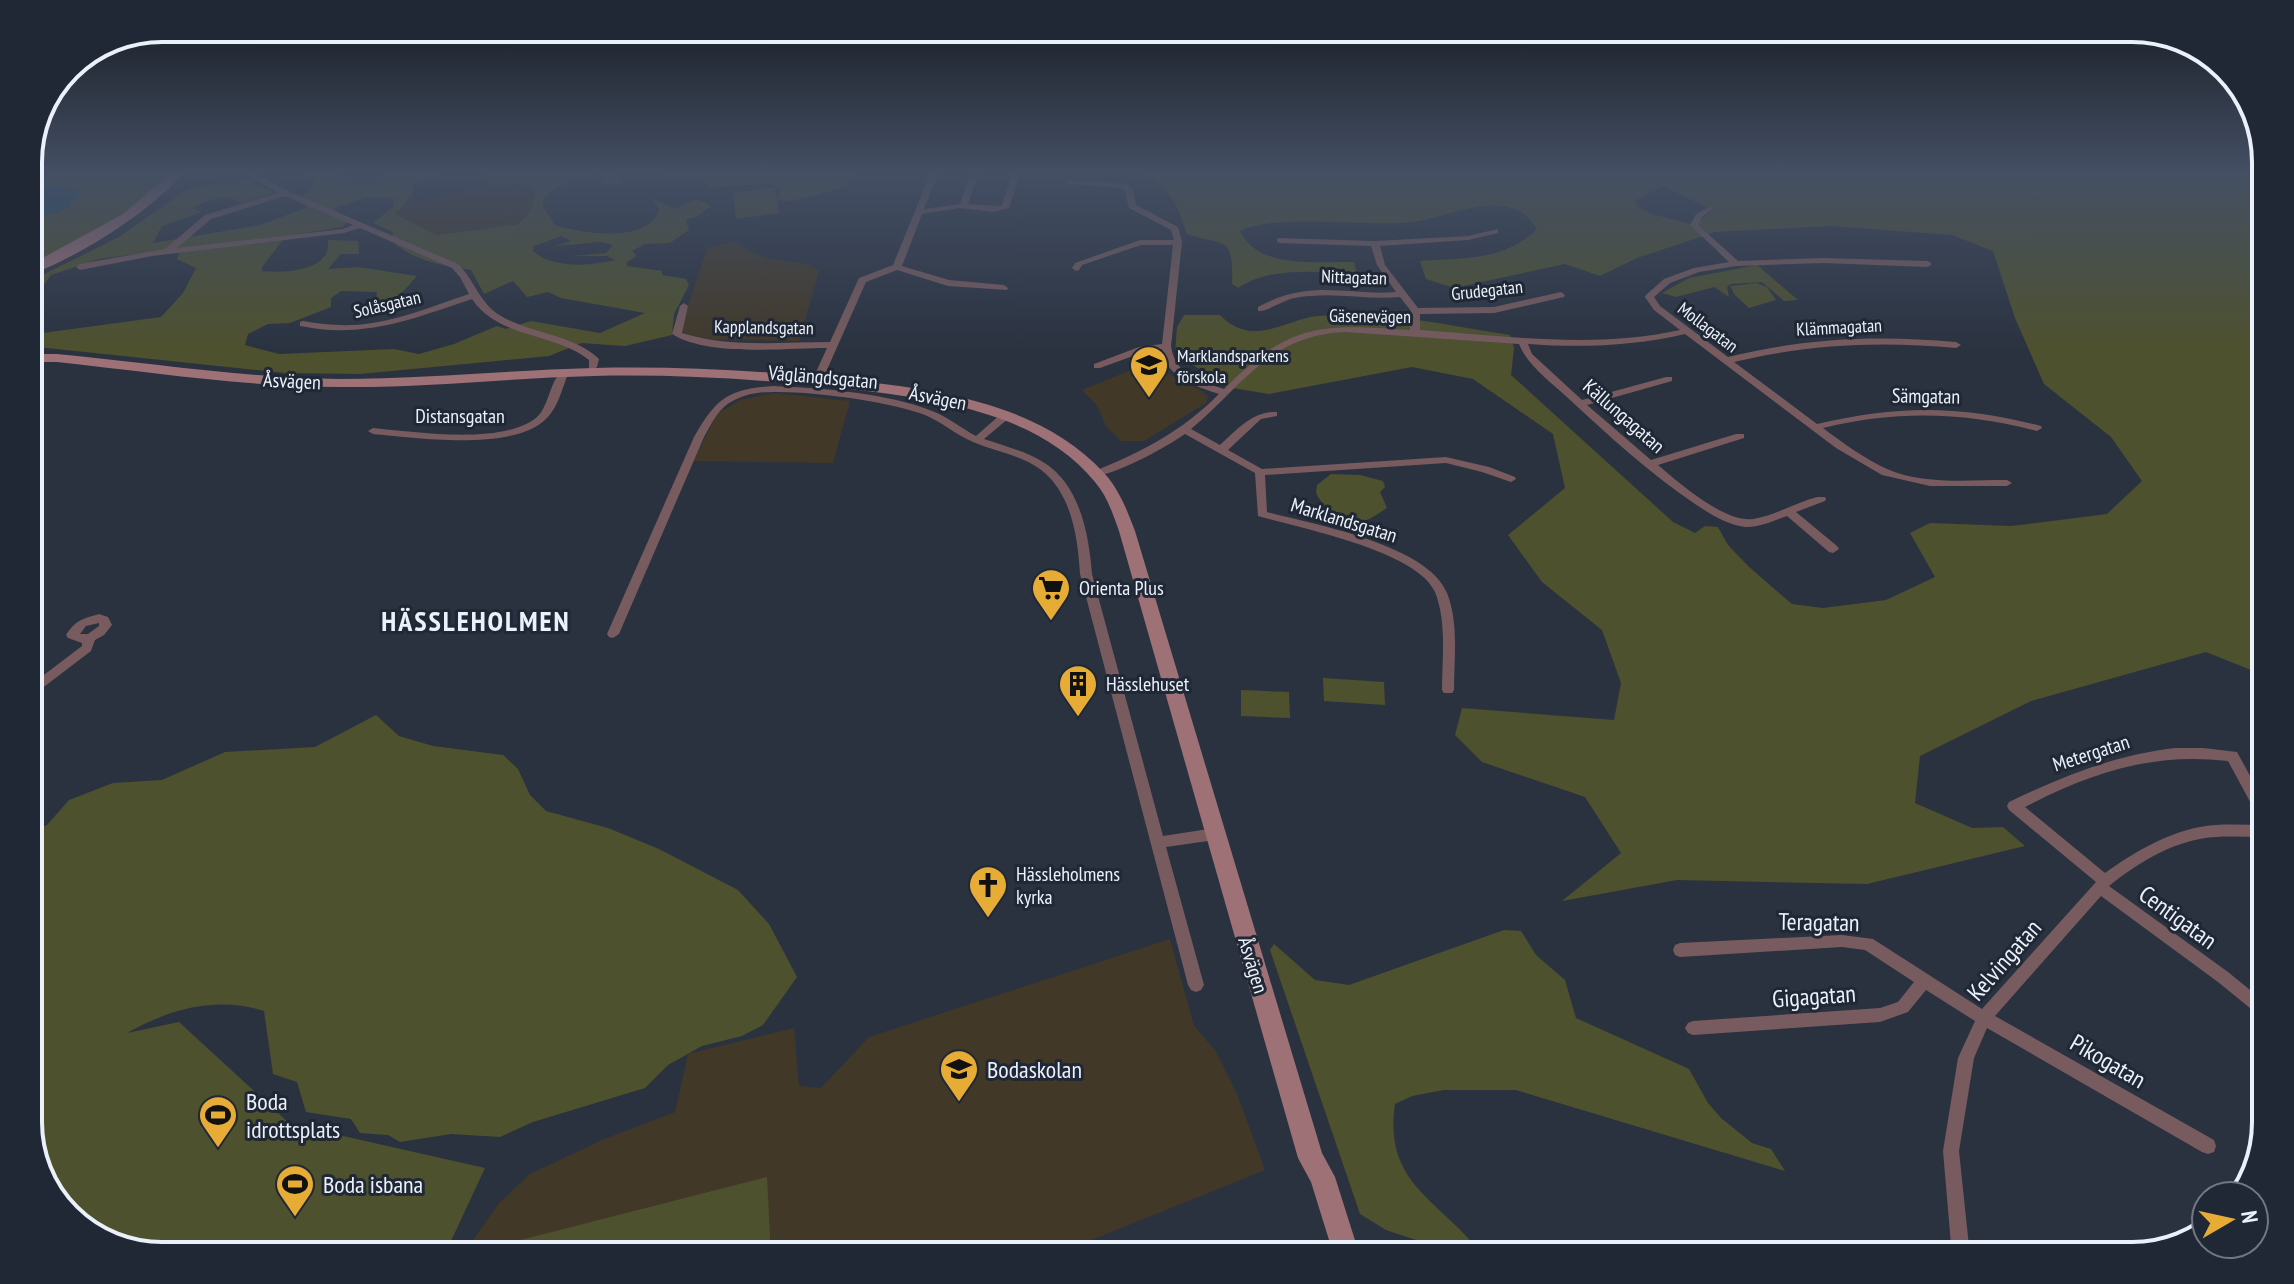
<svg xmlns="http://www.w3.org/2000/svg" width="2294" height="1284" viewBox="0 0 2294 1284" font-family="'PT Sans Narrow',sans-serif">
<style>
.education{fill:#413828}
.green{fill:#4e512d;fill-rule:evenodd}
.water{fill:#194c65}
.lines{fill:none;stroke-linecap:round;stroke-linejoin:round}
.street{fill:#785b5e;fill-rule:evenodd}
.secondary{fill:#9e7177;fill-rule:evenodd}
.labels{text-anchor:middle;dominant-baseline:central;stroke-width:6;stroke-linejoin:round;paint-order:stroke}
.far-street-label{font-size:18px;fill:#ebf1fa;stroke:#202836}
.far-poi-label{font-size:18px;fill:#ebf1fa;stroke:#202836;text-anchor:start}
.street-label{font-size:20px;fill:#ebf1fa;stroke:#202836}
.poi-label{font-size:20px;fill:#ebf1fa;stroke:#202836;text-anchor:start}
.near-street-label{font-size:24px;fill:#ebf1fa;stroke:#202836}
.near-poi-label{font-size:24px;fill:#ebf1fa;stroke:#202836;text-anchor:start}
.district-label{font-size:28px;font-weight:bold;letter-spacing:2px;fill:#ebf1fa;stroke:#202836}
.rim{fill:none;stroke:#ebf1fa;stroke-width:4}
</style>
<rect width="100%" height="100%" fill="#2a3240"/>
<g class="education">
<path d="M523,184L536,190L535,203L519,224L436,235L394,214L403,206L489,185Z"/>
<path d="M734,241L753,253L771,259L808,264L819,271L799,341L714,340L688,335L680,330L707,248Z"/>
<path d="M1148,363L1200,390L1208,396L1206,403L1144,441H1121L1106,426L1096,404L1082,390Z"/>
<path d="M774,393L850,401L833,463L693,461L717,414L740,400Z"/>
<path d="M1170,939L1194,1026L1215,1050L1237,1094L1265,1170L1052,1256H462L499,1203L530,1174L602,1140L675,1112L688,1054L794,1028L799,1086L821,1088L869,1037Z"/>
</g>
<g class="green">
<path d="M28,172H169C132,217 78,241 28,268V216L55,213L71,206L43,187L28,190Z"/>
<path d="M294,172H338L351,182H375L385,175L377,172H446L414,184L412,195L395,214L436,235L519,224C529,213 535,205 536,189L523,184L489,185L484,172H622V184H602L604,174C583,178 549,181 542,205L555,225C580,233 649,245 659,209L651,198L676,209C687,200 699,196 711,206L696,217L686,219L689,230L670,243L645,244L632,251L637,256L627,262V266L662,271V275L686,279L689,285L674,314L672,335L625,346L581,343L549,356L360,374L285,373L28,346V335L161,317L183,293L196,268L177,259L181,248L99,259L51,275L28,307V282L119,237L183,192L197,187L248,179L273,193L243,204C228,193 207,200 193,208L201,212L162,226L153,243L260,225L306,208L303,195L314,186L315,178ZM383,197L393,199L394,206L373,223L393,232L392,241C413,261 444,266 471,270L484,294L513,281L527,297L548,292L561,298L645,313L600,333L531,321L506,329L497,326L454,344L419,354L394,349L279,354L245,345L248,334L268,324L290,323L331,307V298L341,291L377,292L374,309L393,303L417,276L358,267L328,269L341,254H359L358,241L328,240C332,272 284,273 262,271V267L286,236L342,227L347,223L334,208L365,198ZM561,236L571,241L555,246L600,242L613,245L606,253L572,256H607L615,260C590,266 553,269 533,251L534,246Z"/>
<path d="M660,172H854L846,187C825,190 795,207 777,199L779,213L736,219L733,193L775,187L777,199L782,188L769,184L711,187C693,173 676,185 660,172Z"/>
<path d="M1135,172H2266V676L2206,652L2031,701L1920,756L1915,803L1972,828L2003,827L2025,846L1867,884L1677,880L1562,901L1621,853L1585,797L1482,762L1455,735L1462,708L1614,720L1621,683L1602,630L1542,582L1508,535L1565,488L1553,434L1473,379L1412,367L1269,394L1226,387L1175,353L1177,327L1184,315H1220C1229,324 1238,330 1252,331C1275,332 1296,318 1318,316C1383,310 1447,325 1510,335L1514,348L1511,375L1673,522L1695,533L1705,526L1718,527L1728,545L1748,566L1792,604L1823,608L1886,600L1935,577L1910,533L1930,523L2011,526L2107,514L2142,481L2111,437L2044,384L2015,318L1993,251L1952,235L1830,226L1715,232L1637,258L1600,276L1565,264L1454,288L1426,279L1420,261C1465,257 1503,262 1537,229C1529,217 1523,211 1509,207C1477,200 1443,218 1412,222C1365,227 1277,213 1240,231C1258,270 1318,261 1354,262L1357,273C1317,273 1273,265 1238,288L1232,284C1234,233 1223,247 1187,234C1176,199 1169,187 1135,172ZM1662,186L1713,210L1694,225L1652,214L1637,206L1635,201Z"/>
<path d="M1757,265L1798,300L1784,301L1762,282L1731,284L1727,287L1729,297L1714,287L1676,297L1662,293L1689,278Z"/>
<path d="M1757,283L1767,287L1776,300L1749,308L1735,295L1730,286Z"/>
<path d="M1331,474L1360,475L1383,481L1385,487L1380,492L1387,508C1380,512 1372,519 1364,521C1345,526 1323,509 1316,493L1317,485Z"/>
<path d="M1323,678L1384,682L1385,705L1324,701Z"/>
<path d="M1241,690L1289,692L1290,718L1241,716Z"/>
<path d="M376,715L399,736L433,746L503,755L518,769L530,795L546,811L608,828L659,849L738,890L769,924L797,977L763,1025L742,1036L702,1046L668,1065L645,1088L533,1122L500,1137L451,1134L400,1142L388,1135L360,1133L351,1119L306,1112L297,1082L273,1074L264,1011C217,996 169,1009 127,1033L179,1022L290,1124L485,1168L444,1256H162L95,1238L50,1196L28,1130V833L47,825L69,800L113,783L162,780L225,752L315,747Z"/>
<path d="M1504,930L1521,931L1536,955L1565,980L1576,1018L1689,1069L1708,1103L1721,1118L1752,1143L1771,1149L1785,1171L1516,1090H1444L1412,1096L1395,1104C1383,1186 1442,1200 1483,1256L1464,1248L1434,1246L1386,1230L1360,1214L1270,950L1274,944L1315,980L1349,985Z"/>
<path d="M767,1177L771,1256H500L501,1245Z"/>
</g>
<path class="water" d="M59,186L82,192C68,209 51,218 28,216V190Z"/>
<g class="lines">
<g class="street">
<path d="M242,172H252L288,191L458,264C476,282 479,303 501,316C531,334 573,334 599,359L597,367L592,370L589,369V360C554,332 499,339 472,299C412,319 364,339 300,326V322L303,321C326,325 349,327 372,323C406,318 438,304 469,294L460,277L452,268L360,228L344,233L152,256L80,270L76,267L80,264L165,249L205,215L278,193ZM285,196L353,225L343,229L177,248L211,219Z"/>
<path d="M931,172H939L924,209L960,204L971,172H979L968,204L998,206L1002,205L1011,176L1015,174L1019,176L1009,208L994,212L959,208L922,214L902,266L949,280L1004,285L1008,288L1007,290L948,286L897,270L866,282L822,381L817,384L812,381L827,348C784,348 709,357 672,334L680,306L684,303L688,306L682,333C730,348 780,342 830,342L859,278L893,265Z"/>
<path d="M1067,180L1127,184L1133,190L1136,205L1178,227L1182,242L1171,346C1175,375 1199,381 1224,389C1291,322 1320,324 1410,330L1411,311L1400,297C1370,300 1341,293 1312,296C1301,296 1291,298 1281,303C1273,306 1267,311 1258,311V307C1271,300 1285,294 1300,292C1332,286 1364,295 1396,292L1377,265L1371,246L1280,243L1277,242V238L1375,241L1468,236L1498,229V233L1468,240L1380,246L1385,265L1418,308L1494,307L1561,292L1565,295L1564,297L1494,313L1420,314V330C1507,336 1592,349 1680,330L1654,310L1645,297L1646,295L1664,279L1694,268L1729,262L1690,225L1696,214L1709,207L1713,209L1702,217L1698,225L1738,261L1823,258L1928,261L1932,264L1928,267L1823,263L1736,266L1699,272L1670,283L1654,297L1660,306L1728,357C1806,338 1876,335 1956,342L1961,345L1956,348C1880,341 1808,344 1734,362L1817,424C1898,405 1960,405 2041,426L2042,428L2037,431C1963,412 1898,410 1823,428C1843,443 1865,459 1887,469C1922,485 1970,480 2007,480L2012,483L2007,486H1930L1882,475L1836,448L1685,334C1633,346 1582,348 1528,344L1532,354L1582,400L1666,377H1672V381L1587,405L1651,460L1736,434H1744V438L1658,465C1679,483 1725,523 1753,519C1776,515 1795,503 1817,497H1825L1826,499L1825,501L1796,512L1837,546L1839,549L1833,553L1829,552L1787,516C1775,520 1759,528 1745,527C1728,525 1710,514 1695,504C1649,473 1608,435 1568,398C1550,381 1528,366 1519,344L1346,332C1269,335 1244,385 1191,429L1220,445C1237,430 1252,411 1277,412V416L1261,419L1228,450L1262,469L1446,457L1489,467L1515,477L1516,479L1511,482L1482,472L1446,463L1265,475L1267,512C1313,524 1428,545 1447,593C1459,623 1454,659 1454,690L1452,693H1444L1442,690C1442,659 1447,622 1435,592C1417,551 1300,528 1258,516L1255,473L1185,434C1166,447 1113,477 1092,476L1091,474L1092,472C1142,452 1181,432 1219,394C1195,386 1166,378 1162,349L1144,352L1100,368H1094V364L1139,347L1162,344L1173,245H1141L1082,265L1079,270L1076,271L1072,268L1075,263L1140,240H1174L1171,230L1129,208L1125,191L1122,188L1070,184H1067Z"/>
<path d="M563,371L568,374C562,389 558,407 547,418C515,452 416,438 373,434L368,431L373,428C416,432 501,445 536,418C550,406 549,380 563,371Z"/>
<path d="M773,386C821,388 888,393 932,411C948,417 961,428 976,436L1001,414H1009V418L984,439C1004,446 1025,451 1043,462C1080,484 1089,535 1092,574L1163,836L1215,828L1220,830L1222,834L1220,838L1215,840L1166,847L1204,985L1201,990L1196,992L1191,990L1188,985L1080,574C1078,541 1073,502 1049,477C1029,456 999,453 973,442C956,435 942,422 925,415C890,401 795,388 757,393C748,394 737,398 729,403C717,411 711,425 704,437L619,634L613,638L609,637L607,634L694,437C716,399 727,389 773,386Z"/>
<path d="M99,614L108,617L112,625L104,635L95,640L91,651L28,699V687L82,646V643L68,638L66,635C76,620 82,619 99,614ZM99,623V626L88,634H80L86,626Z"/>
<path d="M2175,748H2203L2237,752L2266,805V824L2261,822L2228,761C2152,752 2091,773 2025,807L2105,873C2137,850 2175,828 2215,825C2232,824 2249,825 2266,825V837C2249,837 2232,836 2216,837C2176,839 2139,862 2109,886L2228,972L2266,1003V1019L2261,1017L2218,982L2101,896L1995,1016L2214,1140L2216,1146L2214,1152L2208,1154L2202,1152L1987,1028L1974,1058L1959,1151L1970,1256H1952L1943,1151L1958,1058L1975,1021L1926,990L1908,1012L1880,1022L1693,1035L1688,1033L1685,1028L1688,1023L1693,1021L1880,1008L1898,1002L1914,982L1865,950L1842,947L1680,957L1675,955L1673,950L1675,945L1680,943L1842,935L1873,939L1982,1009L2096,882L2009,810L2007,806L2009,802C2063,776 2115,755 2175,748Z"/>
</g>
<g class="secondary">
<path d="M172,172H184C152,211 76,259 28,275V266L123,214Z"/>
<path d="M28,354H57C151,363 245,378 340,379C425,379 510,370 594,368C683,366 772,371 860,381C945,391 1043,406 1104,473C1119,489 1127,510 1135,531L1322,1153L1335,1177L1360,1256H1334L1311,1182L1298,1158L1119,531C1113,514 1107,496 1095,482C1040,414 941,400 859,390C771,380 682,374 594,376C509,378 425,388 340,387C245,387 151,372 57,362H28Z"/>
</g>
</g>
<linearGradient id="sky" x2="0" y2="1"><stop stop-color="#171c23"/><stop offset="0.49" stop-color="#444f64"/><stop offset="1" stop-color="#444f64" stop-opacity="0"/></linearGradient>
<rect width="2294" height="352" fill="url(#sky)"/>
<defs>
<symbol id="school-pin" viewBox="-11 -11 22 30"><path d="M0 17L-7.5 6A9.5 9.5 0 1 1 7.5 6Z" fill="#e7ac36" stroke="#202836"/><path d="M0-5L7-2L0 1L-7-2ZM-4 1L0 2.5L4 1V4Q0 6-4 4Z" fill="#111"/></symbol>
<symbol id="supermarket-pin" viewBox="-11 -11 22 30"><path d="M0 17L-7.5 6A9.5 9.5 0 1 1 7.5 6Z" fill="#e7ac36" stroke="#202836"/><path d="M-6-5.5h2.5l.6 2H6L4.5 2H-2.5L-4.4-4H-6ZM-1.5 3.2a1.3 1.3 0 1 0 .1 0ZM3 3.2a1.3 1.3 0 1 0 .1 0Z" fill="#111"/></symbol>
<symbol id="building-pin" viewBox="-11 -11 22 30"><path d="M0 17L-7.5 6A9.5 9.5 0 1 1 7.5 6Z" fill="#e7ac36" stroke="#202836"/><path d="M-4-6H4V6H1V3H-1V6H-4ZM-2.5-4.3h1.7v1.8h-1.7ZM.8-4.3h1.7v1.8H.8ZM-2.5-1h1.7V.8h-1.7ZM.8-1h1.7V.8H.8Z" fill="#111"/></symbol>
<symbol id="church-pin" viewBox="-11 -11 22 30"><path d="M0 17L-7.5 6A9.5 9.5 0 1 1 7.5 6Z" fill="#e7ac36" stroke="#202836"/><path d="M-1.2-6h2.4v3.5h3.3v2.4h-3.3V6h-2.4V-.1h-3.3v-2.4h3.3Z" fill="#111"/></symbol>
<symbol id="stadium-pin" viewBox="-11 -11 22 30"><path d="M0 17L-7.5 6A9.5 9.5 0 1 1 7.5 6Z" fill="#e7ac36" stroke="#202836"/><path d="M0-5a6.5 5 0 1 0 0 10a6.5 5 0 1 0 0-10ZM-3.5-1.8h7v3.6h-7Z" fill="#111"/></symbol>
</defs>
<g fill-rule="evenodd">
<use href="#school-pin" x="1127" y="343" width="44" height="60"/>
<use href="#supermarket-pin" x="1029" y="566" width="44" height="60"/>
<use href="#building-pin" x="1056" y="662" width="44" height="60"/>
<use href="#church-pin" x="966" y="863" width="44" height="60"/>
<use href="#school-pin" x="937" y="1047" width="44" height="60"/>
<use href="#stadium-pin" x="196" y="1093" width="44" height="60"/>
<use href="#stadium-pin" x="273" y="1162" width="44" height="60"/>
</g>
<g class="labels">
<g class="far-street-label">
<text transform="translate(1354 277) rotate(2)">Nittagatan</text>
<text transform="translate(1487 290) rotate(-6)">Grudegatan</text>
<text transform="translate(387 304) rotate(-13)">Solåsgatan</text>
<text transform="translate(1370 316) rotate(1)">Gäsenevägen</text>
<text transform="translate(764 327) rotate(1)">Kapplandsgatan</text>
<text transform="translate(1708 327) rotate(37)">Mollagatan</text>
<text transform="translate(1839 327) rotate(-3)">Klämmagatan</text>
</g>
<g class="far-poi-label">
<text x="1177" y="355">Marklandsparkens<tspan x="1177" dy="21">förskola</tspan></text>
</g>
<g class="street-label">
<text transform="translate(823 377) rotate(5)">Våglängdsgatan</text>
<text transform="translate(292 381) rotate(3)">Åsvägen</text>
<text transform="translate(1926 396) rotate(1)">Sämgatan</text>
<text transform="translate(938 398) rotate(11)">Åsvägen</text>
<text x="460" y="416">Distansgatan</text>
<text transform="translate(1624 416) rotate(41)">Källungagatan</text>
<text transform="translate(1344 520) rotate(17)">Marklandsgatan</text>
<text transform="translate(2091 753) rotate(-18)">Metergatan</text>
<text transform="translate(1253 965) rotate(73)">Åsvägen</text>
</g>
<g class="poi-label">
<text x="1079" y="588">Orienta Plus</text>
<text x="1106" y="684">Hässlehuset</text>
<text x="1016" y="874">Hässleholmens<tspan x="1016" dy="23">kyrka</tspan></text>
</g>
<g class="near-street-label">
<text transform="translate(2178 917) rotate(36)">Centigatan</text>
<text transform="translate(1819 922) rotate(1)">Teragatan</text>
<text transform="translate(2004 960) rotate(-49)">Kelvingatan</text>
<text transform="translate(1814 996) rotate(-4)">Gigagatan</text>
<text transform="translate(2108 1061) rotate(30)">Pikogatan</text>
</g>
<g class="near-poi-label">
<text x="987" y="1069">Bodaskolan</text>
<text x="246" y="1101">Boda<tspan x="246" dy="28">idrottsplats</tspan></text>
<text x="323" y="1184">Boda isbana</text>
</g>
<g class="district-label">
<text x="476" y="620">HÄSSLEHOLMEN</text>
</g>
</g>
<path d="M0 0H2294V1284H0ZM162 42H2132A120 120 0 0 1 2252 162V1122A120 120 0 0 1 2132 1242H162A120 120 0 0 1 42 1122V162A120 120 0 0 1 162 42Z" fill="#202836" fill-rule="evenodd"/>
<path class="rim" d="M162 42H2132A120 120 0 0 1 2252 162V1122A120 120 0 0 1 2132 1242H162A120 120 0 0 1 42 1122V162A120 120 0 0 1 162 42Z"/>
<g transform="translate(2230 1220) rotate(81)"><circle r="38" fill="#202836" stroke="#717884" stroke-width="2"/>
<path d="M0-6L14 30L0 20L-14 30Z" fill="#e7ac36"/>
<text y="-12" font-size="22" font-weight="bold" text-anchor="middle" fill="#ebf1fa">N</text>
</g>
</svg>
